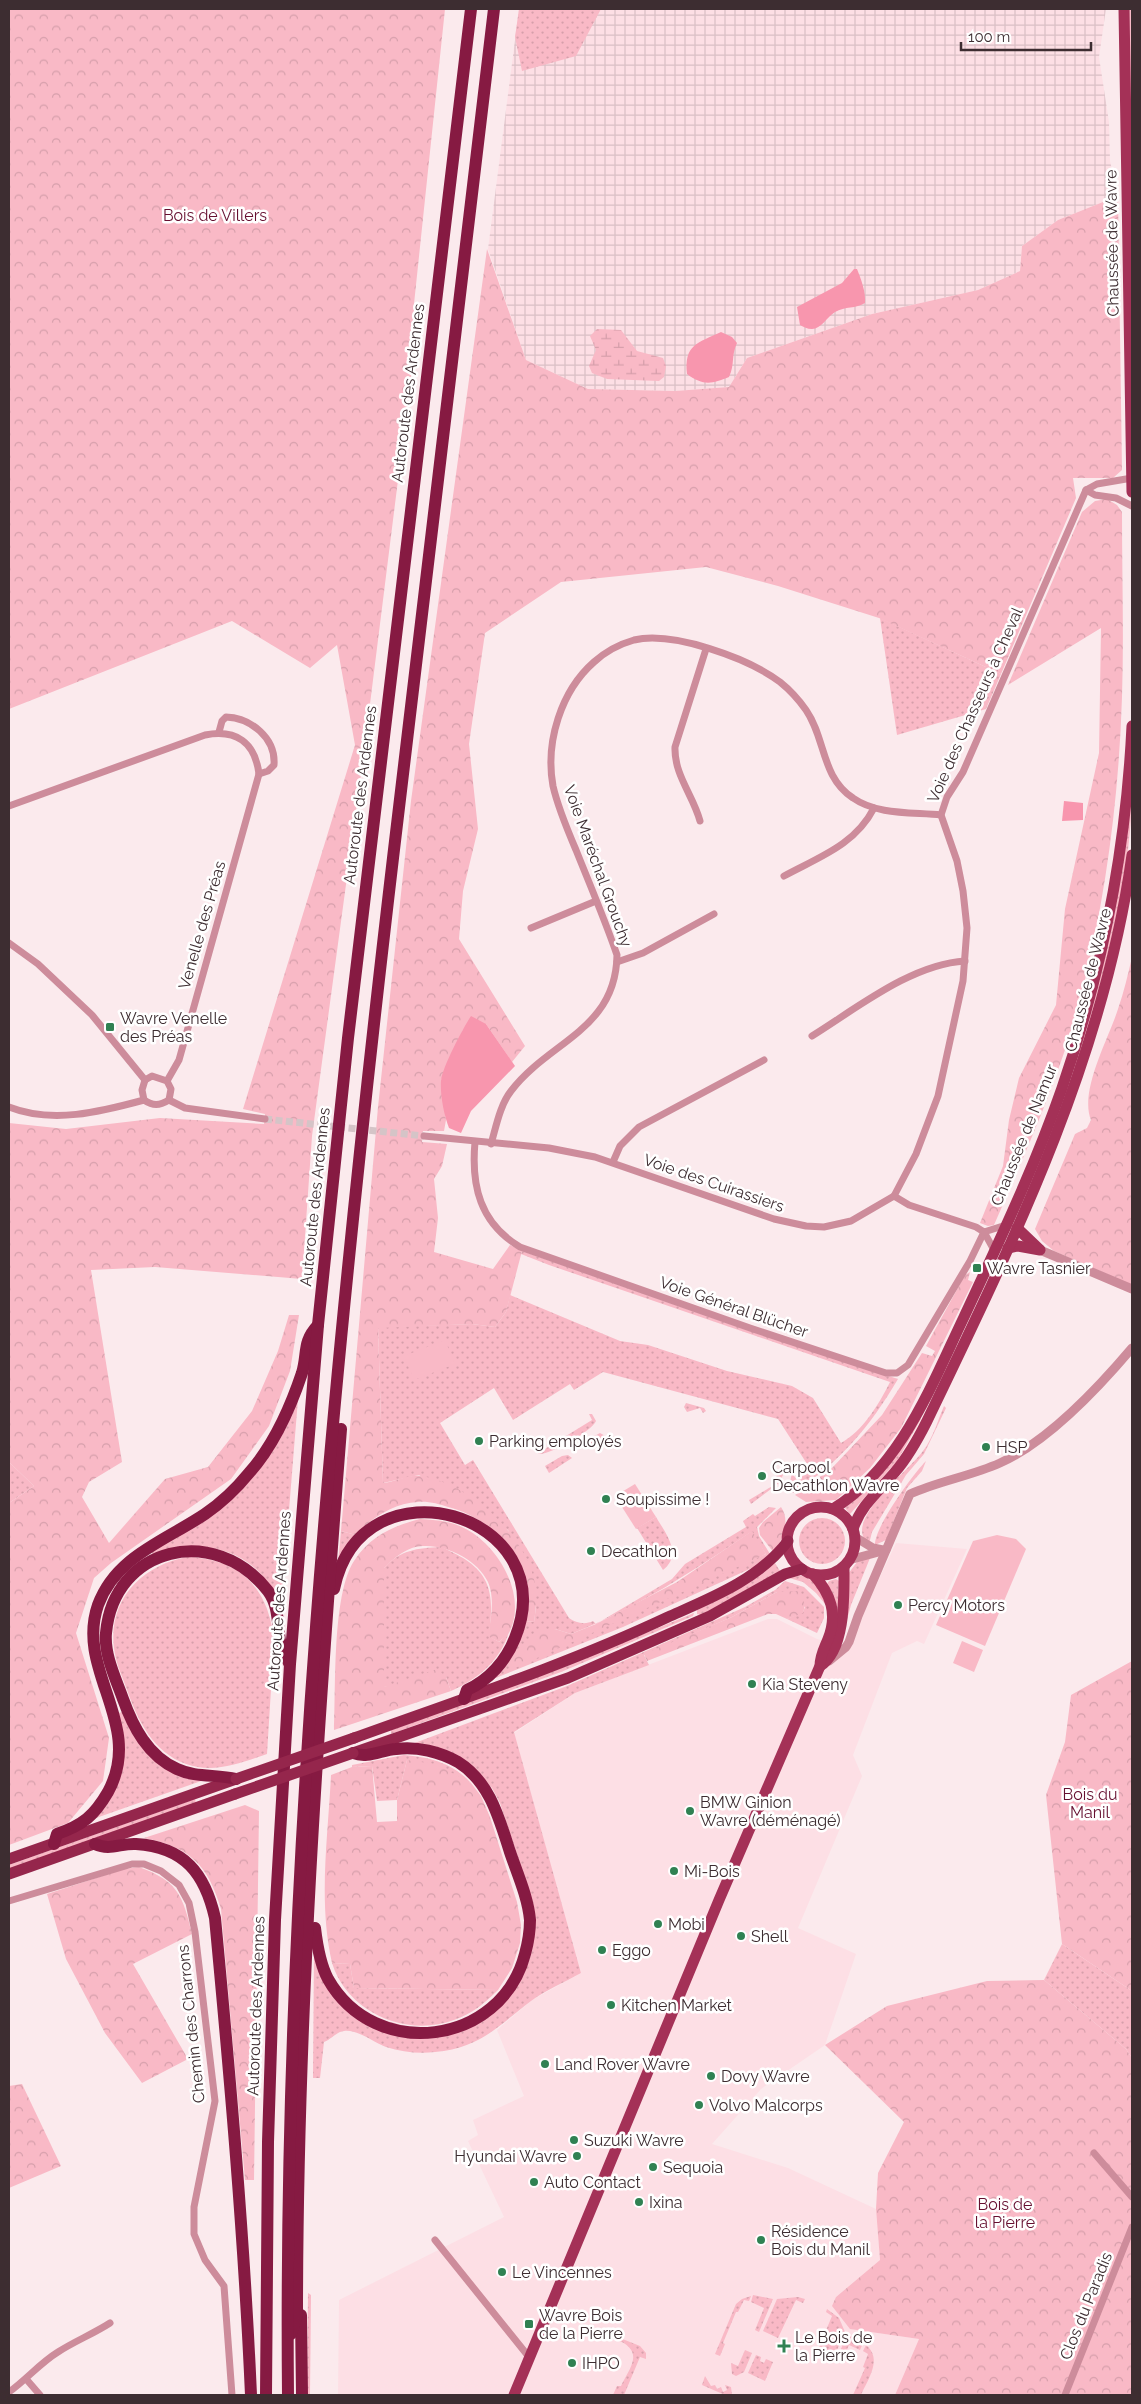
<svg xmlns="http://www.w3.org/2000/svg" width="1141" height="2404" viewBox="0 0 1141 2404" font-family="Raleway,sans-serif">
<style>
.built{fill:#fddfe5}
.industrial{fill:url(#industrial-grid)}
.green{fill:url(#green-dots);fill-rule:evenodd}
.forest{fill:url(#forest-crowns)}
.wetland{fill:url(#wetland-marsh)}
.pitch{fill:#f9b9c6}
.water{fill:#f896ae}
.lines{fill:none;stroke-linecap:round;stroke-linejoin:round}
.minor-tunnel{stroke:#d5c4c7;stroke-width:7;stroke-dasharray:7 3.5;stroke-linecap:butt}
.minor{stroke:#cd8c9b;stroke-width:7}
.tertiary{stroke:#cd8c9b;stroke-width:9}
.primary{stroke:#a43157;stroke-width:11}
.trunk{stroke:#95264c;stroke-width:11}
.motorway{stroke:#861a42;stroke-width:12}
.trunk-bridge{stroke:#95264c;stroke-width:11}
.poi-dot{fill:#308152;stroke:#fff;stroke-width:2}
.labels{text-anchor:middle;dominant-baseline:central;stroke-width:5;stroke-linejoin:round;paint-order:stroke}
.park-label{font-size:16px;fill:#660f30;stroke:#fff}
.street-label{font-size:16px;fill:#3d2d31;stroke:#fff}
.poi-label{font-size:16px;fill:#3d2d31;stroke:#fff;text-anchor:start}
</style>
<defs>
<pattern id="industrial-grid" width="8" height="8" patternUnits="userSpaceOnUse" patternTransform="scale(1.25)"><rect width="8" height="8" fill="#fddfe5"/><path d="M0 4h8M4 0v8" fill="none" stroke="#dac0c5"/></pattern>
<pattern id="green-dots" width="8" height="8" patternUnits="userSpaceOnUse" patternTransform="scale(1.25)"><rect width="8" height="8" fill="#f9b9c6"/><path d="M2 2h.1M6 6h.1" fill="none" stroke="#d69fab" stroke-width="1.8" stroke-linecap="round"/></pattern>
<pattern id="forest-crowns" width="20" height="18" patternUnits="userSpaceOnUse" patternTransform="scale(1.25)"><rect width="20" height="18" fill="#f9b9c6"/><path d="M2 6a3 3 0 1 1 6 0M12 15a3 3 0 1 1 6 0" fill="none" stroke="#d69fab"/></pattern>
<pattern id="wetland-marsh" width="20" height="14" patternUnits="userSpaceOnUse" patternTransform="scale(1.25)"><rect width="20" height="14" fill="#f9b9c6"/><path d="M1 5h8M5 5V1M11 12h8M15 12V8" fill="none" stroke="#d69fab"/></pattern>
</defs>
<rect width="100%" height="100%" fill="#fbeaed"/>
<path class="built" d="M896,1543L967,1549L924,1644L917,1641L892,1653L853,1755L862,1776L798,1928L856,1954L825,2045L761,2089L712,2144L788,2168L876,2209L880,2260L836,2297L851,2329L919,2339L895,2395H338L339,2300L504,2217L468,2141L478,2135L473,2120L524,2096L497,2030L532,2000L581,1973L514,1733L575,1693L768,1619H777L817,1639L847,1647Z"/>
<path class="industrial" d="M519,9H1106L1099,57L1109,122L1110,161L1118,196L1058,220L1022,246L1020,271L978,290L872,314L747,358L729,387L675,391L588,389L526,360L488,249Z"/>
<g class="green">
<path d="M519,9H601L576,56L522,71L515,37Z"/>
<path d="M1129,9H1132V215Z"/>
<path d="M880,618L1001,674L986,709L897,735Z"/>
<path d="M1132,788C1132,879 1102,984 1074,1070Z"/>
<path d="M522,1251L747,1330L898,1379C869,1428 840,1462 793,1493L790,1482L792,1473L797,1480L811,1470L778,1419L603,1372L574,1390L570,1384L513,1420L494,1388L440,1423L465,1465L473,1460L569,1618C576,1623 585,1625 593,1621L596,1624L672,1579L685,1564L746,1527L743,1521L753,1514L755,1516L769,1507L776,1508L757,1527L759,1536L770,1554L754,1567L623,1627L493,1679L520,1638L525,1621L534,1622L536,1607L508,1530L419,1475L383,1483L378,1327L472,1324L495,1327L506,1312L510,1295L620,1341L648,1345L727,1371L792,1386L813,1398L841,1443C863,1431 879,1404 890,1382L549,1265L521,1254ZM751,1532L766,1554L507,1665L555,1629L571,1634C637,1608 693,1571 751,1532Z"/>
<path d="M298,1399L281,1609C276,1601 272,1590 267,1582C242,1545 192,1539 153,1555L151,1550L215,1511Z"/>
<path d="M686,1403L704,1408L706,1411L703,1413L700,1408L687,1412L684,1407Z"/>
<path d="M944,1406L946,1408L924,1454L906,1475L872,1532L869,1544C840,1522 910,1470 923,1451C933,1438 938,1420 944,1406Z"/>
<path d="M589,1414H592L596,1421C592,1431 550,1455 539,1454L534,1451L536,1447L540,1452L592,1420Z"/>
<path d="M919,1418L921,1419L897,1461L850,1514L845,1508C875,1481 902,1455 919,1418Z"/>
<path d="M600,1433L607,1437L591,1446L587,1440Z"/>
<path d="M568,1455L572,1458L549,1473L545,1466L562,1456Z"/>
<path d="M926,1461L922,1471L907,1488L886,1540L875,1545C874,1528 913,1474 926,1461Z"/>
<path d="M9,1462L34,1486L9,1503Z"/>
<path d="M785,1471L779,1483L751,1504L749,1500L779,1482L776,1476Z"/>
<path d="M656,1517C666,1534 683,1554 663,1570L637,1528Z"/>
<circle cx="822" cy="1541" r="23"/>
<path d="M341,1531L356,1535L338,1563Z"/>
<path d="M441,1547C488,1567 496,1586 489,1636L499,1642L509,1632C500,1661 478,1679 451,1691L446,1677L384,1687V1568C400,1550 417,1548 441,1547Z"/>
<path d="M188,1557C242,1559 269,1590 274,1641L267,1754C241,1763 214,1774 186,1764C153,1752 138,1721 127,1690C123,1678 117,1666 115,1654C105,1603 140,1565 188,1557Z"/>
<path d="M870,1558L851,1605L842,1638L848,1574L857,1562Z"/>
<path d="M775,1563L780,1571L701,1615L697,1614V1610L733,1591Z"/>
<path d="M795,1575C815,1576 820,1589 826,1605L816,1593L803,1582L789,1578Z"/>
<path d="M836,1579L839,1581L837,1627C836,1611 836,1598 827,1584L829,1581Z"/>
<path d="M785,1581L804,1587L824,1607V1618L817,1633L787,1619L803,1612L805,1607L777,1592L732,1617L644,1655L649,1665L575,1693L514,1732L581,1973C565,1982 546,1990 531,2001C497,2027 480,2048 435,2052C419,2054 402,2052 386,2047C374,2043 358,2029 344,2031C336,2032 332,2039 324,2042L320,2078H313L314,1952L349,2011L443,2036L510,1995L523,1976L531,1955L528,1888L500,1803L492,1788L477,1771L412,1744L567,1686L745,1607L775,1590Z"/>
<path d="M694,1613L693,1616L561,1672L391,1734V1730L559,1669Z"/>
<path d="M123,1712L138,1740L204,1780L96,1818L110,1798L118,1713Z"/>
<path d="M404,1755C429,1757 453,1763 471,1783L407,1760L397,1800L377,1801L372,1766L352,1767V1765Z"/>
<path d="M195,1799L196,1803L9,1869V1865Z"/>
<path d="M1062,1944L1132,1991V2058L1126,2049L1044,1980Z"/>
<path d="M332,1963L350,1964L354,1988L498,1990C485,2003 472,2014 454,2020C406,2038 347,2012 332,1963Z"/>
<path d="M308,2293L311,2295L310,2395H307Z"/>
<path d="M753,2295L773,2299L759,2332L755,2330L764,2308L751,2302Z"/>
<path d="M751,2296L749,2301L744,2300L738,2312H736L723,2343L725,2344L720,2356L715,2354L736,2304L742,2299Z"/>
<path d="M798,2297L805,2299L803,2303L796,2300L778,2338L763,2331L777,2299Z"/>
<path d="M827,2309L839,2318L845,2332L833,2359L817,2352L832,2316L826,2312Z"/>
<path d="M605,2332L640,2346L646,2353V2359L640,2357L624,2395H613L617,2386H621C631,2366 644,2352 618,2340C613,2337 607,2335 605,2332Z"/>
<path d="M848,2334L863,2343L860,2350L849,2345L843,2358L838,2355Z"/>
<path d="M866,2345C883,2359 868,2379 861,2395H853L865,2368L863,2367L868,2354L863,2351Z"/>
<path d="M745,2350L752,2353L744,2372L736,2376L732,2374L731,2363L738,2366Z"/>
<path d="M756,2355L761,2357L760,2361L764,2363L766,2359L773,2362L765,2381L748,2373Z"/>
<path d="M705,2376L711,2386L715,2385L717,2389L721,2387L723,2392L727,2390L725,2385L731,2387L732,2395H725L702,2385Z"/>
</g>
<g class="forest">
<path d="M9,9H445L414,304V352L365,744L312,1136L302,1279L155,1267L91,1270L122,1462L89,1482L82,1497L109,1543L165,1479L208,1467L252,1411L278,1351L289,1315H299L290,1371L269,1426L231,1479L111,1563L94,1578L76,1633L109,1738L103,1781L68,1823L9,1845V1503L34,1486L9,1462V1123L66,1129L160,1118L264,1124L265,1114L243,1109L355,745L337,645L310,668L232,621L9,709Z"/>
<path d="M1118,196L1122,470L1113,478H1073L1076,498L1001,674L879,618L778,586L706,567L561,582L485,633L469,744L478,829L463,891L459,939L525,1046L512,1062L486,1024L463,1030L441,1080L446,1120L444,1131H423L422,1142L447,1144L442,1166L434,1179L438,1218L434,1252L493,1269L510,1245L522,1251L506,1312L495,1327L472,1324L378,1328L383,1483C395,1482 409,1474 421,1476C469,1483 527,1536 535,1584C537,1597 536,1610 534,1622L525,1621C535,1567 499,1520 448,1507C439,1504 428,1501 418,1502C394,1503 371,1518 356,1535L341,1531L378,1107L411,801L487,249L526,360L588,389L675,391L729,387L747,358L872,314L978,290L1020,271L1022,246L1058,220Z"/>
<path d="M1107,499L1117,505L1122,512C1122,574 1124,636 1122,697C1119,796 1106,896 1082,992C1062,1072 1027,1149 994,1225L988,1226L980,1223L1003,1166L1009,1120L1019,1078L1056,1005L1065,909L1099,753L1101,628L1008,685L1082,512L1095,501Z"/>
<path d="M1132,957V1285L1054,1251L1042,1241L1035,1229L1075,1134L1087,1128L1091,1120C1079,1091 1109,1038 1118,1009C1124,992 1128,974 1132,957Z"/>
<path d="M970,1272L968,1280L973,1282L901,1428L870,1468L836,1500L806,1502L795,1495L832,1468L882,1415L922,1353L932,1356L935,1351L926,1346L965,1275Z"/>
<path d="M781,1507C791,1521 782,1540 774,1553L760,1535L759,1528L763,1522Z"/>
<path d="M420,1519C436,1520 452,1521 466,1529C498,1546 527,1594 510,1631C508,1635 502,1639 499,1642L488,1636C491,1619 495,1598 488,1582C476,1557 438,1540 412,1548C401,1552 392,1560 384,1568V1687L437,1669L446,1677L451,1691L334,1730C336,1688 332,1595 354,1561C370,1536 393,1526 420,1519Z"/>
<path d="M752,1531L766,1554L515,1668L507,1665L536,1631L555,1629L571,1634L596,1624L677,1582Z"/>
<path d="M798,1591C804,1599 806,1604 803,1613L787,1619L776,1614H768L647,1661L644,1654L732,1617L777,1592Z"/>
<path d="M1132,1661V1991L1062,1944L1046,1795L1065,1742L1071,1695Z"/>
<path d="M407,1760L435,1764L471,1783L481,1796L490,1817L517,1902L521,1925L520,1943L512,1968L498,1990L354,1988L350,1964L332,1963C318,1901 328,1837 331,1775L352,1767L372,1766L377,1822L397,1821V1800Z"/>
<path d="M245,1805L259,1811L254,2180H245L221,1909C208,1865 190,1847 144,1838Z"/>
<path d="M139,1867C178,1881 183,1896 192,1934L133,1964L188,2059L142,2083L105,2033L66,1959L47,1894L124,1869Z"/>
<path d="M1044,1980L1126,2049L1132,2058V2395H895L919,2339L850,2329L832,2306L836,2297L880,2260L876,2209L878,2173L904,2122L825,2045L887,2006L987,1981Z"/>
<path d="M22,2084L61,2166L9,2188V2086Z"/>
</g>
<path class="wetland" d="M597,329L621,330L637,351L663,358L666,366L664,377L659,381L607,379L592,373L589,366L596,350L590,336Z"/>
<g class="pitch">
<path d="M445,1340L455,1364L414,1380L404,1356Z"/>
<path d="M635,1484L656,1517L636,1529L615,1496Z"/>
<path d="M997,1535L1016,1539L1026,1549L985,1646L936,1625L973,1541Z"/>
<path d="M962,1641L983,1650L974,1672L953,1663Z"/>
</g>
<g class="water">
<path d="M854,269H857C861,279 866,292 865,303C856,309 845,306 835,312C827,317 821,329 812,329C807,329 804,327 800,325L797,307L842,283Z"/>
<path d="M721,332L732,337L737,343C731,355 735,365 729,377C712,384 703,386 687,374C684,345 697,343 721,332Z"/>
<path d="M1064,801L1083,803V820L1062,821Z"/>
<path d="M471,1016L486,1024L515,1066L471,1111L461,1133L449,1128C444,1115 440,1095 441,1081C442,1068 463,1028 471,1016Z"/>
</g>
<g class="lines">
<path class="minor-tunnel" d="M265,1119L424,1136"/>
<g class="minor">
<path d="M1086,490L1095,495L1116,498L1132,506"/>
<path d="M219,732L222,721L226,717C251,718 276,738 274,765L268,771L259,774"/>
<path d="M9,806L205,735C236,729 255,742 259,774L179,1060L167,1081"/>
<path d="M700,821C693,795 674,775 675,747L706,649"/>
<path d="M784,876C819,857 855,845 874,808"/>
<path d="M531,928L596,901"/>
<path d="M9,943L38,964L92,1015L145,1080"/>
<path d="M617,962L643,953L714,914"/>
<path d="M812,1036C857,1008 912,964 965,961"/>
<path d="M145,1080L152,1076L167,1081L171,1089L169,1100"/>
<path d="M144,1100L142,1090L145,1080"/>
<path d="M169,1100L185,1108L265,1119"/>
<path d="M9,1107C52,1124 100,1112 144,1100C153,1106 159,1106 169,1100"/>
<path d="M424,1136L549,1148L595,1157L774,1219L806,1226L824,1227L851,1221L894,1196L909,1205L976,1227L984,1232L994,1250"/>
<path d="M475,1142C471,1186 480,1223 520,1247L750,1328L886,1373H897L908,1365L970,1261L984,1232"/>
<path d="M491,1144C496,1127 500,1105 511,1091C549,1041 616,1030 617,955C605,920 590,885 576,850C567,829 558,808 553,786C545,742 561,691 594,662C605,652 620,644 634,640C673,631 748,658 780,682C790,690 799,700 806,710C826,739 821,777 853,798C877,815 912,812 941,815"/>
<path d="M613,1162L620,1146L639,1127L764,1060"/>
<path d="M894,1196L916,1154L938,1096L963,981L967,928L963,891L957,861L941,815L947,797L963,772L1086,490L1097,484L1132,478"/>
<path d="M984,1232L1006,1225"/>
<path d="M9,1901L132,1864H144L161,1871L179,1885L189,1903L195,1932L215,2101L194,2207V2234L205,2260L224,2286L232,2395"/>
<path d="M1094,2153L1132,2197"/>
<path d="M435,2240L529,2357"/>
<path d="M27,2380L40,2395"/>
<path d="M9,2392C26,2380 40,2363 58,2352C75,2341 93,2334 110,2323"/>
<path d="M1065,2395L1132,2227"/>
</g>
<g class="tertiary">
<path d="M1040,1250L1132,1289"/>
<path d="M855,1537L873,1548L883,1550"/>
<path d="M849,1560L886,1550"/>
<path d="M829,1661L846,1647L849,1642L858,1616L910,1494C939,1481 971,1476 1000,1463C1047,1442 1099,1387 1132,1348"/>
</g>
<g class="primary">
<path d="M1124,9L1132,492"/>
<path d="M1017,1228L1039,1249"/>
<path d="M1008,1248L1018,1246L1040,1250"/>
<circle cx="821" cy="1541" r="34"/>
<path d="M833,1509C901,1467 931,1386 964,1317C999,1242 1035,1166 1062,1088C1102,972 1126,849 1132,726"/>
<path d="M853,1529C861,1505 879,1491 895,1472C908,1457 918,1439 927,1421C1014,1240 1104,1057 1132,855"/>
<path d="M820,1666C846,1650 844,1594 844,1567"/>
<path d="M514,2395L719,1900L820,1666C820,1655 824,1649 828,1639C838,1614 831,1594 813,1574"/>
</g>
<g class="trunk">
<path d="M354,1738C459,1700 566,1665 668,1617C711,1598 758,1580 788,1541"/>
<path d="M353,1753L568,1678L710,1616L785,1574L802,1569"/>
<path d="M9,1859L236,1779"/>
<path d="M9,1874L235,1794"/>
</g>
<g class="motorway">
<path d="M334,1589C362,1454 565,1514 515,1638C506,1661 489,1680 467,1690L464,1699"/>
<path d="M236,1779C217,1774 196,1778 177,1769C148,1756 133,1727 123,1699C116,1679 104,1655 106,1633C114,1546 215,1523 268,1591C280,1607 277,1628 281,1646C282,1652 287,1658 289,1663"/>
<path d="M54,1844L57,1834C83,1825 94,1816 108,1792C145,1724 75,1671 98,1605C116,1556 165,1541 205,1514C221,1503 236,1489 249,1473C274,1445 290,1409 302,1373C308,1353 302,1342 318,1325"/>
<path d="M95,1844C110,1851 121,1843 136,1844C185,1847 205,1874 215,1918C230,2077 244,2236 251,2395"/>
<path d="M315,1928C317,1945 320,1964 328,1979C375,2062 501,2046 525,1954C528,1943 530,1931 530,1920C528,1897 517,1873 510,1852C499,1818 490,1782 458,1762C440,1752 417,1746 396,1749C381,1750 368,1759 353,1753"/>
<path d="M301,2315L302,2395"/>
<path d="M291,2334L297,2315C297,2019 318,1723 341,1429"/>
<path d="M266,2395L268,2142L275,1920L290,1664L318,1325L348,1038L471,9"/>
<path d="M288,2395C283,1881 333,1368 393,858C426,575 460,292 494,9"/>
</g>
<g class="trunk-bridge">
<path d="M236,1779L354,1738"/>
<path d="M235,1794L353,1753"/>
</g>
</g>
<g class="poi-dot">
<rect x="105" y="1022" width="10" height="10" rx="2.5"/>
<rect x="972" y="1263" width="10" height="10" rx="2.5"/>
<circle cx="479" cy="1441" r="5"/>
<circle cx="986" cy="1447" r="5"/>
<circle cx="762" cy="1476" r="5"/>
<circle cx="606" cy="1499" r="5"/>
<circle cx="591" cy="1551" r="5"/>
<circle cx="898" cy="1605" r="5"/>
<circle cx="752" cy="1684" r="5"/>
<circle cx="690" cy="1811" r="5"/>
<circle cx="674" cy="1871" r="5"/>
<circle cx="658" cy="1924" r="5"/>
<circle cx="741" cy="1936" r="5"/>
<circle cx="602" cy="1950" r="5"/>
<circle cx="611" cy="2005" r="5"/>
<circle cx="545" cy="2064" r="5"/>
<circle cx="711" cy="2076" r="5"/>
<circle cx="699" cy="2105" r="5"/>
<circle cx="574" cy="2140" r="5"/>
<circle cx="577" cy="2156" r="5"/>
<circle cx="653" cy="2167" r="5"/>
<circle cx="534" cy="2182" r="5"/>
<circle cx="639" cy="2202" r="5"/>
<circle cx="761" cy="2240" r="5"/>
<circle cx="502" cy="2272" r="5"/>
<rect x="524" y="2319" width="10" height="10" rx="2.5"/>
<path d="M781.5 2338.5h5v5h5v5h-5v5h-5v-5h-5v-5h5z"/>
<circle cx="572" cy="2363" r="5"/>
</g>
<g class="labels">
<g class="park-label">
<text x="215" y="215">Bois de Villers</text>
<text x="1090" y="1794">Bois du<tspan x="1090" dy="18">Manil</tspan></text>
<text x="1005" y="2204">Bois de<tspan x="1005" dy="18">la Pierre</tspan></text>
</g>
<g class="street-label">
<text transform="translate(1112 243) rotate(-91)">Chaussée de Wavre</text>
<text transform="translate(408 393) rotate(-83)">Autoroute des Ardennes</text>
<text transform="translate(975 705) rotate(-66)">Voie des Chasseurs à Cheval</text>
<text transform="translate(360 795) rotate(-83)">Autoroute des Ardennes</text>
<text transform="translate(598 866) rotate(70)">Voie Maréchal Grouchy</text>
<text transform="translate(202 925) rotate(-74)">Venelle des Préas</text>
<text transform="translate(1088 980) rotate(-76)">Chaussée de Wavre</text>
<text transform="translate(1024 1135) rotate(-68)">Chaussée de Namur</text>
<text transform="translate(714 1183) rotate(19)">Voie des Cuirassiers</text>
<text transform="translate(315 1197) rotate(-84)">Autoroute des Ardennes</text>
<text transform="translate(734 1307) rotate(19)">Voie Général Blücher</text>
<text transform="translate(279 1601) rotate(-86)">Autoroute des Ardennes</text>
<text transform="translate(256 2006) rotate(-88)">Autoroute des Ardennes</text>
<text transform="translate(191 2024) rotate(-96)">Chemin des Charrons</text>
<text transform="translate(1086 2306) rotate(-68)">Clos du Paradis</text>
</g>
<g class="poi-label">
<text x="120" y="1018">Wavre Venelle<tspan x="120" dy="18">des Préas</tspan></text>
<text x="987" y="1268">Wavre Tasnier</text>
<text x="489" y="1441">Parking employés</text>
<text x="996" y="1447">HSP</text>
<text x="772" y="1467">Carpool<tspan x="772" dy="18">Decathlon Wavre</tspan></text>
<text x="616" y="1499">Soupissime !</text>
<text x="601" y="1551">Decathlon</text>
<text x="908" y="1605">Percy Motors</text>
<text x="762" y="1684">Kia Steveny</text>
<text x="700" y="1802">BMW Ginion<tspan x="700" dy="18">Wavre (déménagé)</tspan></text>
<text x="684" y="1871">Mi-Bois</text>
<text x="668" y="1924">Mobi</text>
<text x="751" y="1936">Shell</text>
<text x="612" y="1950">Eggo</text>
<text x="621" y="2005">Kitchen Market</text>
<text x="555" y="2064">Land Rover Wavre</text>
<text x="721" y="2076">Dovy Wavre</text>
<text x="709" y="2105">Volvo Malcorps</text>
<text x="584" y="2140">Suzuki Wavre</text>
<text x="567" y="2156" text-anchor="end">Hyundai Wavre</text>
<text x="663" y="2167">Sequoia</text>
<text x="544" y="2182">Auto Contact</text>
<text x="649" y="2202">Ixina</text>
<text x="771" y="2231">Résidence<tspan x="771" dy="18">Bois du Manil</tspan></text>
<text x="512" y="2272">Le Vincennes</text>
<text x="539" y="2315">Wavre Bois<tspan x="539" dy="18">de la Pierre</tspan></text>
<text x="795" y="2337">Le Bois de<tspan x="795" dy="18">la Pierre</tspan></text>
<text x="582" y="2363">IHPO</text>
</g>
</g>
<rect width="1141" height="2404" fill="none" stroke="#3d2d31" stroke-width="20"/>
<path d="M961 42v8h130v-8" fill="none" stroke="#3d2d31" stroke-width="2.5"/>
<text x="968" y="42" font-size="15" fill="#3d2d31" stroke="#ffffff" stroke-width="4" paint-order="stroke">100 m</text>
</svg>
